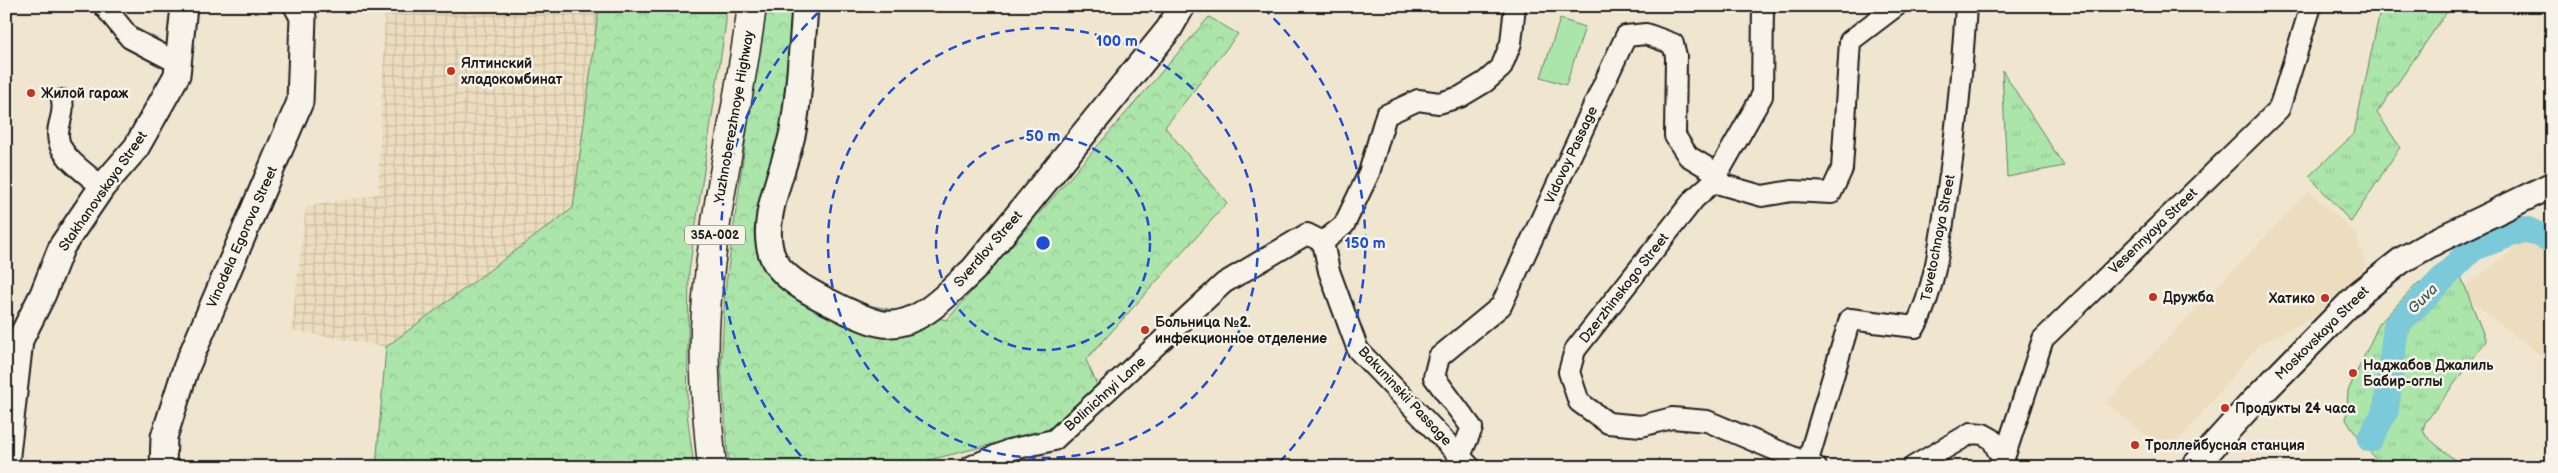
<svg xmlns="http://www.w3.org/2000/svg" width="2558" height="473" viewBox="0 0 2558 473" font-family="'Balsamiq Sans',sans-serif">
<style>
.built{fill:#ecddbf}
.industrial{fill:url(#industrial-grid)}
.grass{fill:url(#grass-tufts);stroke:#648063}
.forest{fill:url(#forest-crowns);stroke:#648063}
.garden{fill:#abe5aa;stroke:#648063}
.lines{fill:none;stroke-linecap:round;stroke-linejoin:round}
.river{stroke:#7bc9d9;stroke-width:26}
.minor-casing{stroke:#1c1c1c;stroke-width:24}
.major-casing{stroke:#1c1c1c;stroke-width:29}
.highway-casing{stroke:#1c1c1c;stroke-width:31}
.minor{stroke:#f7f3e8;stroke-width:20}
.major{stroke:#f7f3e8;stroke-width:25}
.highway{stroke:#f7f3e8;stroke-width:28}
.ring{fill:none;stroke:#1d4ed8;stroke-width:2.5;stroke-dasharray:9 6}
.poi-dot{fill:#c8321e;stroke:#f7f3e8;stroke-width:2}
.labels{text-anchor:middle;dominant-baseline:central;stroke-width:5;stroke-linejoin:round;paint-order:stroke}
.shield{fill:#f7f3e8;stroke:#5e5c59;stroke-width:1}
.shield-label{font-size:12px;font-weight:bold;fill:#1c1c1c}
.poi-label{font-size:14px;font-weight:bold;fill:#1c1c1c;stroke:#f7f3e8;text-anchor:start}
.street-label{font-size:14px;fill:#1c1c1c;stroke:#f7f3e8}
.water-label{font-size:15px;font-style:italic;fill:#3d595e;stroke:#f7f3e8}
.centre{fill:#1d4ed8;stroke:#f7f3e8;stroke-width:2.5}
.ring-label{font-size:15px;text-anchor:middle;font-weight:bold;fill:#1d4ed8;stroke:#f7f3e8;stroke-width:5;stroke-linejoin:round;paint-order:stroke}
</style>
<defs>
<pattern id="industrial-grid" width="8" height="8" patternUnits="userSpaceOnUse" patternTransform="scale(1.25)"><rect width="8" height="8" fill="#ecddbf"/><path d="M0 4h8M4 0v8" fill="none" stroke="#cabda4"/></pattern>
<pattern id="grass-tufts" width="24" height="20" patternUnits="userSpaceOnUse" patternTransform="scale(1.25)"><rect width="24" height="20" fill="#abe5aa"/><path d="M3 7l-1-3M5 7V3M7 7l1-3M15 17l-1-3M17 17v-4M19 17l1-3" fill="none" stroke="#93c492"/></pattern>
<pattern id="forest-crowns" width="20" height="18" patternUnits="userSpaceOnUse" patternTransform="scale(1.25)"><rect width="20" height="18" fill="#abe5aa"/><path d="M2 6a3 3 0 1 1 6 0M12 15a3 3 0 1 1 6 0" fill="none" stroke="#93c492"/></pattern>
</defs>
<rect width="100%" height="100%" fill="#f0e6d0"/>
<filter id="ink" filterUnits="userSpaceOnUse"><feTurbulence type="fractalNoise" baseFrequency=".02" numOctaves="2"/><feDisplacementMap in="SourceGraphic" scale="10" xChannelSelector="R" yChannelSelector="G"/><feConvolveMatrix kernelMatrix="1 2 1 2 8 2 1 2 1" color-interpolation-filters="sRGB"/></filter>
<g filter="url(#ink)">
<g class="built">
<path d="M2309,191L2356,234L2366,267L2314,317L2259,345L2168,453L2106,403Z"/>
<path d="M2528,237L2552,259V364L2459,292Z"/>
</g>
<g class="industrial">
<path d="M385,6H599L573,208L386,347L291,330L306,207L378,194Z"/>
<path d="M1041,443L1052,463L1045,467H910Z"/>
</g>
<g class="grass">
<path d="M2381,6H2451L2377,113L2400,147L2351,222L2309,176L2354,134Z"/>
<path d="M2002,70L2064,166L2007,177Z"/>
<path d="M2457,266L2486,341L2425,423L2423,430L2426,436L2463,467H2381L2346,420L2348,391L2379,324L2418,283Z"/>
</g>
<g class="forest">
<path d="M599,6H726V22L689,271L687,413L694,467H376L386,347L573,208Z"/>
<path d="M764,6H799L789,118L769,189L788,290L947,320L1209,17L1238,34L1165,127L1227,203L1086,360L1099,389L1058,428L901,467H729L721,368L725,291Z"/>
</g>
<path class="garden" d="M1560,19L1585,27L1566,85L1541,77Z"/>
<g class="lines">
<path class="river" d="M2370,439L2386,410L2396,326L2473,248L2525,229L2552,240"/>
<defs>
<g id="minor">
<path d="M104,6L130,38L178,63"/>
<path d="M1763,6L1762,96L1713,182L1694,199L1575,350L1569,372L1579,402L1608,423L1641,426L1672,418L1707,421L1816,467"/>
<path d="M62,100C65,115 58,121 58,135C58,157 88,174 102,187"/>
<path d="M1713,182L1762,196L1792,191L1831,193L1842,169L1850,41L1896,6"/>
<path d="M1460,456L1472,428L1434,377L1439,357L1501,306L1626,36L1646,34L1673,44L1676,56L1675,136L1688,156L1718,174"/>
<path d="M2003,461L2043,339L2279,109L2311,6"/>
<path d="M1807,464L1850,319L1915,327C1935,290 1941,237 1947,195C1957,132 1962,70 1966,6"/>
<path d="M970,467L1009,450L1054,440L1224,283L1307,234L1323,242"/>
<path d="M1470,467L1358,350L1329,271L1323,242L1344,225L1369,173L1386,115L1418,100L1439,103L1460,97L1485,82L1501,68L1511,43L1515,6"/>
<path d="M1913,467L1971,433L1983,434L1992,439L2003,461V467"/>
</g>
<g id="major">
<path d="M805,6C802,48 800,90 793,131C786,167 756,224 774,260C786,283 825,300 847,311C859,316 870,322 883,324C920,328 950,291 974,269L1169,29L1182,6"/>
<path d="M6,463L20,340L43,294L62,246L102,187L136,148L177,75L184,6"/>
<path d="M163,467L164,437L186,368L300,102L303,17L297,6"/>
<path d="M2194,467L2252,403L2360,293L2402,260L2436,241L2552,185"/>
</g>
<path id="highway" d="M712,467C707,415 702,363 706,311C713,208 739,108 752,6"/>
</defs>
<use href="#minor" class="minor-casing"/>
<use href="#major" class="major-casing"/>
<use href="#highway" class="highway-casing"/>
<use href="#minor" class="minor"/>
<use href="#major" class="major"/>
<use href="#highway" class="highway"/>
</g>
</g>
<g class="ring">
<circle cx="1043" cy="243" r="107"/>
<circle cx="1043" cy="243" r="215"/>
<path d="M811 467A322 322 0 0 1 823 8M1263 8A322 322 0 0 1 1275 467"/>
</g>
<g class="poi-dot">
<circle cx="451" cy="71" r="5"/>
<circle cx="31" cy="93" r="5"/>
<circle cx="2153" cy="297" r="5"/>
<circle cx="2325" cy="298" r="5"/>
<circle cx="1145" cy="330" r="5"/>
<circle cx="2353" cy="373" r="5"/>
<circle cx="2225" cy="408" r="5"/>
<circle cx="2135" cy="445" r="5"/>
</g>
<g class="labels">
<rect class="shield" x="685" y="225.5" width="60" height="19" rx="4"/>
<g class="shield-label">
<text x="715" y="235">35А-002</text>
</g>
<g class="poi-label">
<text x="461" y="63">Ялтинский<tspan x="461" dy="16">хладокомбинат</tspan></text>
<text x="41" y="93">Жилой гараж</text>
<text x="2163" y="297">Дружба</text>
<text x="2315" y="298" text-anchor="end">Хатико</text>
<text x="1155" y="322">Больница №2.<tspan x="1155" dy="16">инфекционное отделение</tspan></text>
<text x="2363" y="365">Наджабов Джалиль<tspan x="2363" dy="16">Бабир-оглы</tspan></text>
<text x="2235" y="408">Продукты 24 часа</text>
<text x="2145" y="445">Троллейбусная станция</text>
</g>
<g class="street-label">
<text transform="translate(734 117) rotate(-80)">Yuzhnoberezhnoye Highway</text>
<text transform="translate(1571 155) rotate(-65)">Vidovoy Passage</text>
<text transform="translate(103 191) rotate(-55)">Stakhanovskaya Street</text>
<text transform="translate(2153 231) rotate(-44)">Vesennyaya Street</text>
<text transform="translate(242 237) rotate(-66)">Vinodela Egorova Street</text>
<text transform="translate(1938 238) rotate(-79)">Tsvetochnaya Street</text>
<text transform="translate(988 249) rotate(-49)">Sverdlov Street</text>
<text transform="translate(1624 288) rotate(-52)">Dzerzhinskogo Street</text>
<text transform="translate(2322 333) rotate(-45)">Moskovskaya Street</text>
<text transform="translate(1105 394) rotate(-42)">Bolinichnyi Lane</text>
<text transform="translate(1405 396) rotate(47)">Bakuninskii Passage</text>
</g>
<g class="water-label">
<text transform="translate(2423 299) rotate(-45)">Guva</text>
</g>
</g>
<circle cx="1043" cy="243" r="8" class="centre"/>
<g class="ring-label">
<text x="1117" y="46">100 m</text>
<text x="1043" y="141">50 m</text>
<text x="1365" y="248">150 m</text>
</g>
<rect width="2558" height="473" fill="none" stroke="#f7f3e8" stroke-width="25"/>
<rect x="12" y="12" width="2533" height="448" fill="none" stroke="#1c1c1c" stroke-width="2" filter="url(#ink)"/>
</svg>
